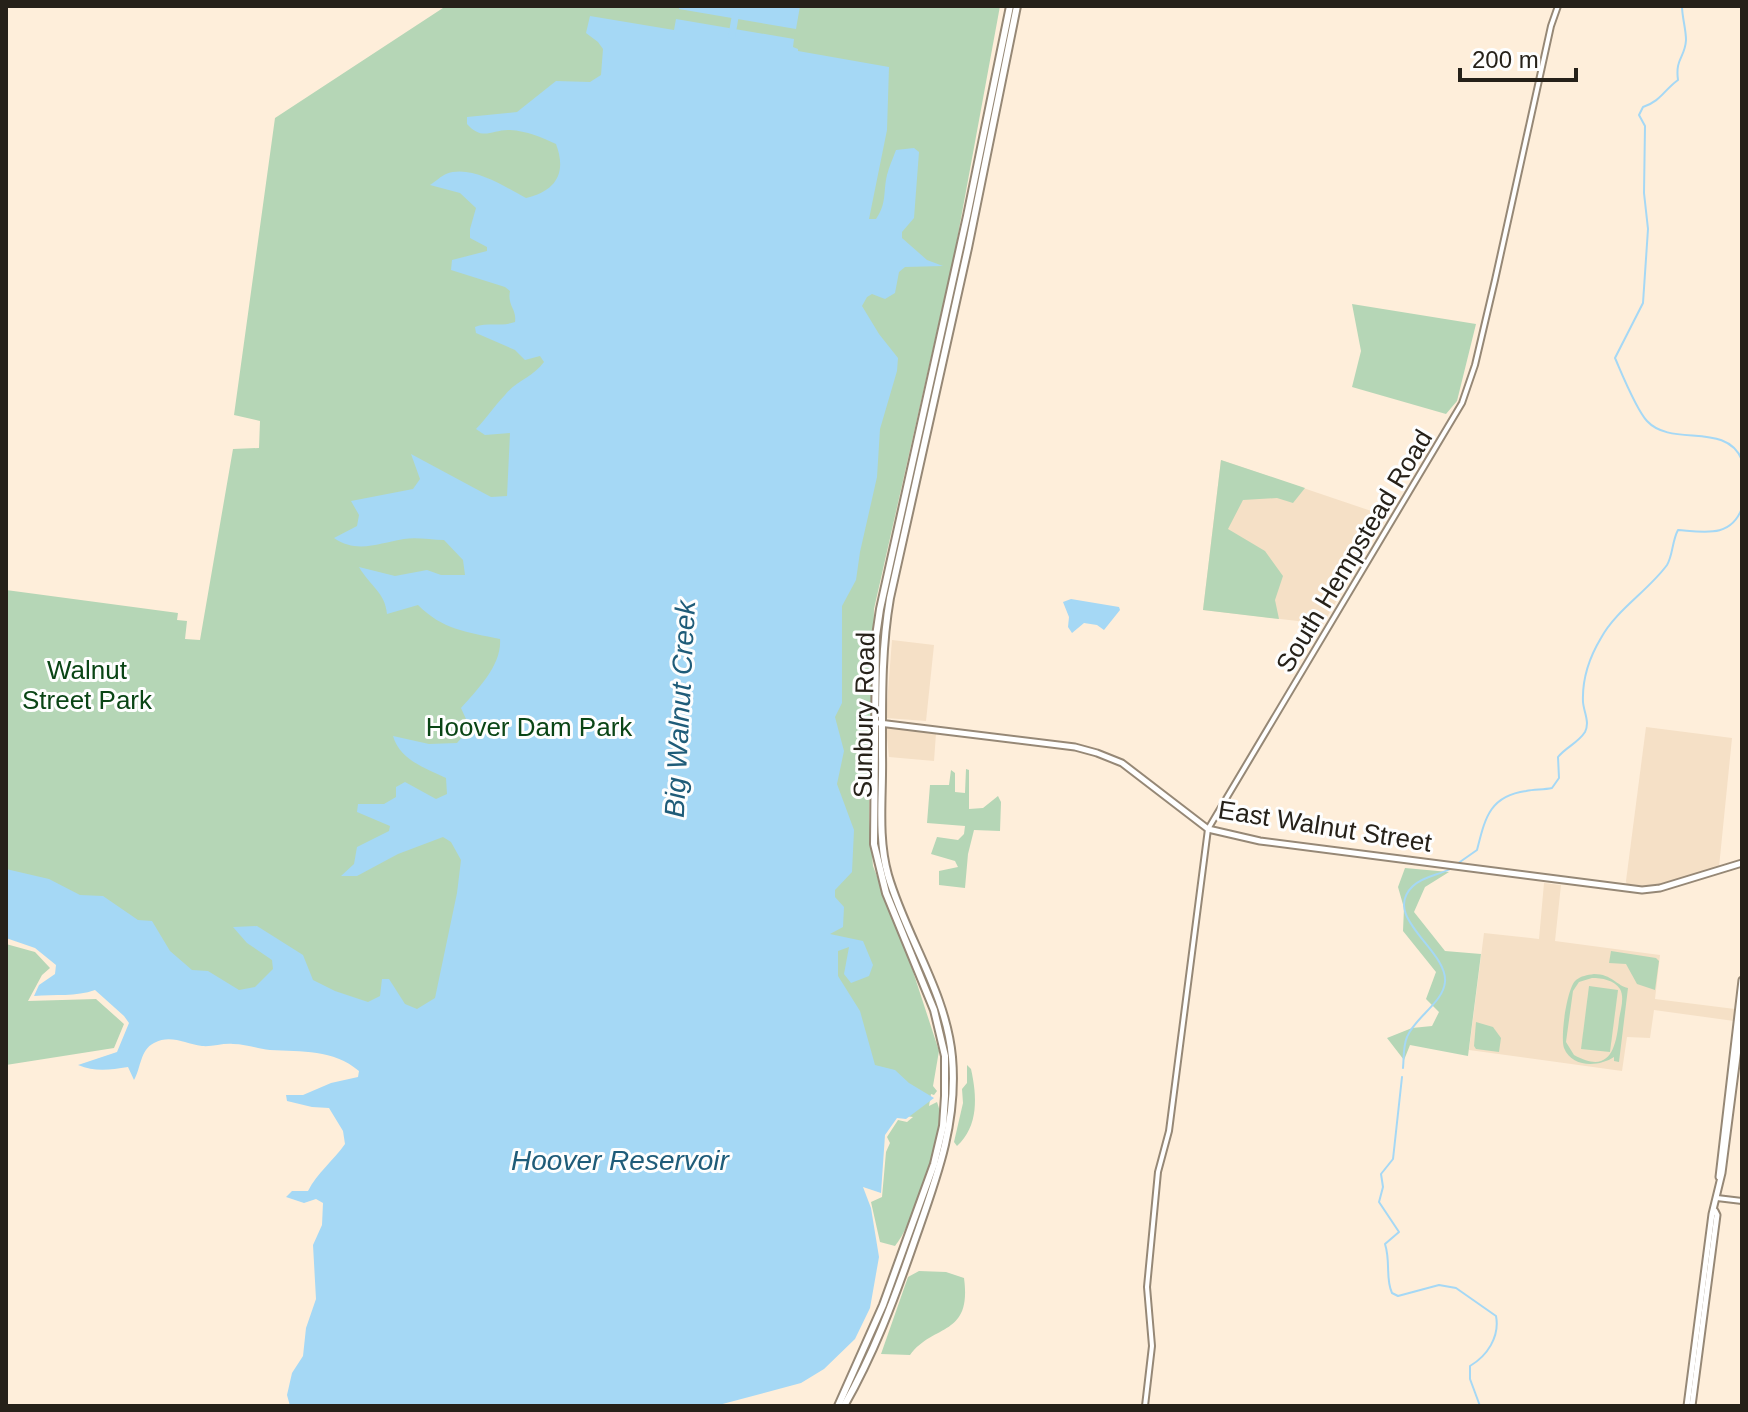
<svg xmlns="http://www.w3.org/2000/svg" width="1748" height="1412" viewBox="0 0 1748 1412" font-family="Arial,sans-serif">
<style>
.built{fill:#f5e0c6}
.green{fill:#b5d6b6;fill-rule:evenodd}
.water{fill:#a5d8f5}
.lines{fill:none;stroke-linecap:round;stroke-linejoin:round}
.stream{stroke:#a5d8f5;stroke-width:2}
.river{stroke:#a5d8f5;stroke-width:7}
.tertiary-casing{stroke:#968876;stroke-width:8}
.secondary-casing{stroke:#968876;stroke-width:9}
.primary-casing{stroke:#968876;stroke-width:10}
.tertiary{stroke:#fff;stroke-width:4}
.secondary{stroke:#fff;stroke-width:5}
.primary{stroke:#fff;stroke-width:6}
.labels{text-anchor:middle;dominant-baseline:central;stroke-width:6;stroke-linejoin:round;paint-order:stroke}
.street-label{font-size:26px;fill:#262119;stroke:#fefefe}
.park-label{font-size:26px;fill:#0a4515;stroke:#fefefe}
.water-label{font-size:28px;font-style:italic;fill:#1f5c79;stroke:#fefefe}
</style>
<rect width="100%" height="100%" fill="#feeeda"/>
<g class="built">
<path d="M1221,460L1386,516L1323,624L1203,610Z"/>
<path d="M892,640L934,645L926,721L886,718Z"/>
<path d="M886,727L936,733L934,761L889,757Z"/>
<path d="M1646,727L1732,738L1719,867L1648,887L1627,886L1626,881Z"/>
<path d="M1544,883L1561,885L1555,941L1660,955L1655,999L1735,1009L1734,1021L1654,1010L1650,1038L1627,1037L1622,1071L1469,1050L1484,933L1539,939Z"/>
</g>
<g class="green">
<path d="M446,6H1000L955,251L874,609L869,819L873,866L906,950L939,1051L933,1086L937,1091L934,1095L931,1094L929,1106L937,1102C939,1108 941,1114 941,1120C939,1146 912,1227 895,1246L880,1242L871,1202L882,1197L886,1152L890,1143L887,1137L898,1120L907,1122L913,1117L373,1053L6,919V590L178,613L177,620L187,621L185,639L200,640L233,449L259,448L260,421L234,415L275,118Z"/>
<path d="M1352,304L1476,324L1457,401L1446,414L1352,387L1361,351Z"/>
<path d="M1221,460L1305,488L1293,503L1277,498L1243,500L1228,529L1265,551L1283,576L1275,600L1279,619L1203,610Z"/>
<path d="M966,769L969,770V809L983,808L998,796L1001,802L1000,831L974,830L968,854L965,888L939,885V871L958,867L955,861L931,854L937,837L958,840L964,834L965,826L927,823L930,785H949L951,770L955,773V792L965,793Z"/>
<path d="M1405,868L1449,872L1425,887L1414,912L1445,951L1481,954L1468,1056L1410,1045L1404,1060L1387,1038L1412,1028L1432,1026L1439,1012L1426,999L1436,972L1403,931L1404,908L1398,887Z"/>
<path d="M6,944L35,952L50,968L42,975L28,1001L96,999L124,1024L114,1048L6,1065Z"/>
<path d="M1611,951L1656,958L1659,961L1655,990L1637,984L1626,964L1609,963Z"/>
<path d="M1594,974C1612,974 1617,986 1628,988L1619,1062L1614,1061V1057C1599,1067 1572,1068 1564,1048C1560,1037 1567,987 1576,980C1581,976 1587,975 1594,974ZM1592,978C1602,978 1614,980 1620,989C1625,998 1620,1011 1619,1020C1616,1048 1610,1075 1574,1055L1566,1042L1573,991L1579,982Z"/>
<path d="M1589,986L1618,990L1610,1052L1581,1049Z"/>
<path d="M1476,1022L1493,1027L1501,1038L1499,1052L1476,1049L1474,1046Z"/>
<path d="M967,1065L971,1069C977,1096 979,1126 957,1146L954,1142L963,1103L962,1089L967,1083Z"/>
<path d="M919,1271L946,1272L964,1278C972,1337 934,1323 910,1355L881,1354L908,1277Z"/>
</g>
<g class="water">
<path d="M679,6H800L796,29L679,9Z"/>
<path d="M590,16L674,30L676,19L794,39L793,47L798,49V51L889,67L887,130L869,219H876C887,203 883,192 887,175C889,167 893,158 896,150L914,148L919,152L914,218L902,232V238L927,260L943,266L905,267L899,272L895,293L885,299L872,294L867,297L862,306L879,334L898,358L897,371L880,429L877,477L860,552L856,580L842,606V703L835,717L844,751L837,784L854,830L852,872L835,890V897L844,907L843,927L830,934L863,941L873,965L869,976L851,983L844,974L849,947L838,951V976L860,1011L875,1065L895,1070L909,1083L934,1098L906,1119L897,1118L885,1135L881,1193L863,1187L871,1208L879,1257L870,1308L855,1339L824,1369L801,1383L715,1406H290L287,1395L292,1373L303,1356L306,1328L316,1299L313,1245L322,1225L323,1203L316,1199L304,1203L286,1197L292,1191H308C317,1173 333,1161 345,1144L343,1131L329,1108L312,1107L287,1101L286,1095H303L331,1083L358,1077L359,1071C333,1049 302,1052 270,1050C258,1049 246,1044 233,1044C223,1043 212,1047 202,1046C185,1044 171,1034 154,1043C140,1050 141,1068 134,1080L128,1067C109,1070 95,1072 78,1065L117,1052L129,1023L124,1016L95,990C76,997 55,994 34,996L39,985L55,974L56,965L35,948L6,938V869L49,879L80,895L103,896L138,920L152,921L170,951L192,970L208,971L239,990L255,987L273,969L272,960L247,943L233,927L257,926L303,955L313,980L335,991L368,1002L380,996L382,979H389L405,1004L417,1009L435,998L457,893L461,860L451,842L443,837L398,854L357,876H341L354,864L357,847L389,831L390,826L357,812L358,804H384L396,797V787L405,782L436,799L447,794L446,778C425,768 400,760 393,736L429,744L457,743L470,728L461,708C478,689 502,665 500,639C467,632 443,630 418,605L387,614C385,592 370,586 359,567L395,576L427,570L441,575H465L463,560L444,540C431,540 417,537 404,539C379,543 357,554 334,538L357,526L359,515L351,501L413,489L420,479L411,454L491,497L507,496L510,433L485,435L476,429C487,418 494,406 505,395C516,381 533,377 544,362L540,356L525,360L515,350L476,333L475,327C486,322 501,327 515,322C517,309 507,306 510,291L505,287L451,270L452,260L487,251V247L470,238V229L476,208L460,193L430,185C435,182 441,176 446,174C471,164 505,187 526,198C556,191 567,173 556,144C541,137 527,131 510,130C492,129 483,142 467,124V117L517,112L556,81L590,82L601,75L603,49L598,42L586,33Z"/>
<path d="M1071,599L1119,607L1120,610L1104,630L1097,625L1084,623L1072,633L1068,627L1069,617L1063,602Z"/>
</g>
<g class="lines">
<g class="stream">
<path d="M1682,6C1682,17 1686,29 1686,40C1685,58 1675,58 1678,80C1664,90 1661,101 1643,107L1639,115L1645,126L1644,193L1648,229L1643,303L1615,358C1622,374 1636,409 1647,421C1672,448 1726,421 1742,460"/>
<path d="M1457,864L1477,850C1485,819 1489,796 1526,791C1535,789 1543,790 1552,788L1559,778L1558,757C1566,747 1578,743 1585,732C1590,722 1584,713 1583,702C1582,679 1589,658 1601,638C1616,610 1648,591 1667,565C1673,555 1672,541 1678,530C1705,532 1731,538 1742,508"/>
<path d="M1403,1068C1404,1058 1403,1046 1407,1037C1415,1017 1443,1003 1445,982C1448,950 1380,917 1413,886C1423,876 1440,875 1452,868"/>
<path d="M1402,1077L1393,1159L1381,1174L1383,1187L1379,1202L1399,1232L1385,1244C1391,1263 1385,1278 1392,1293L1398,1296L1439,1285L1456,1288L1496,1316C1500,1337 1487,1356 1470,1366V1379L1480,1406"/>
</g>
<path class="river" d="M732,35L737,6"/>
<defs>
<g id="tertiary">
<path d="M1717,1198L1742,1201"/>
<path d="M1145,1406L1152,1346L1147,1287L1158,1172L1169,1131L1208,829L1462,403L1475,365L1495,280L1551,26L1558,6"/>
</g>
<g id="secondary">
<path d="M879,723L1075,747L1097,753L1122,763L1208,829L1260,841L1642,890L1660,888L1742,863"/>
<path d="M1719,1177L1742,980"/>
<path d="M1687,1406L1712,1214L1722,1173L1742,1018"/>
<path d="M1692,1406L1717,1215L1715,1211"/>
</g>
<g id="primary">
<path d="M838,1406L883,1305L934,1164L943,1126L945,1096V1056L934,1010L886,893L874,844L876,636L880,609L967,216L1010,6"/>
<path d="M844,1406C873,1355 894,1300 913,1245C935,1182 958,1125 952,1057C946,992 906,937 888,875C877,836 883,795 882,755C882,702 881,650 890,598L968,248L1017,6"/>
</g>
</defs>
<use href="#tertiary" class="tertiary-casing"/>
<use href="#secondary" class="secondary-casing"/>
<use href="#primary" class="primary-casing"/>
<use href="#tertiary" class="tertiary"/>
<use href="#secondary" class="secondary"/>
<use href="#primary" class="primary"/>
</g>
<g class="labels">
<g class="street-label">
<text transform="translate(1354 551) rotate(-59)">South Hempstead Road</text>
<text transform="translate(864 715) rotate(-89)">Sunbury Road</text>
<text transform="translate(1325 826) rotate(9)">East Walnut Street</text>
</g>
<g class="park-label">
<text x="87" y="670">Walnut<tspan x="87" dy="30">Street Park</tspan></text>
<text x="529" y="727">Hoover Dam Park</text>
</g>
<g class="water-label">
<text transform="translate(680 709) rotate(-87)">Big Walnut Creek</text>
<text x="620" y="1160">Hoover Reservoir</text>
</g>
</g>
<rect width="1748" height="1412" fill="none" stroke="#262119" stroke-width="16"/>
<path d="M1460 68v12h116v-12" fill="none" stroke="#262119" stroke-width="4"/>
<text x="1472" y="68" font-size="24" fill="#262119" stroke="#fefefe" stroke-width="6" paint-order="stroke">200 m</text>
</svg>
